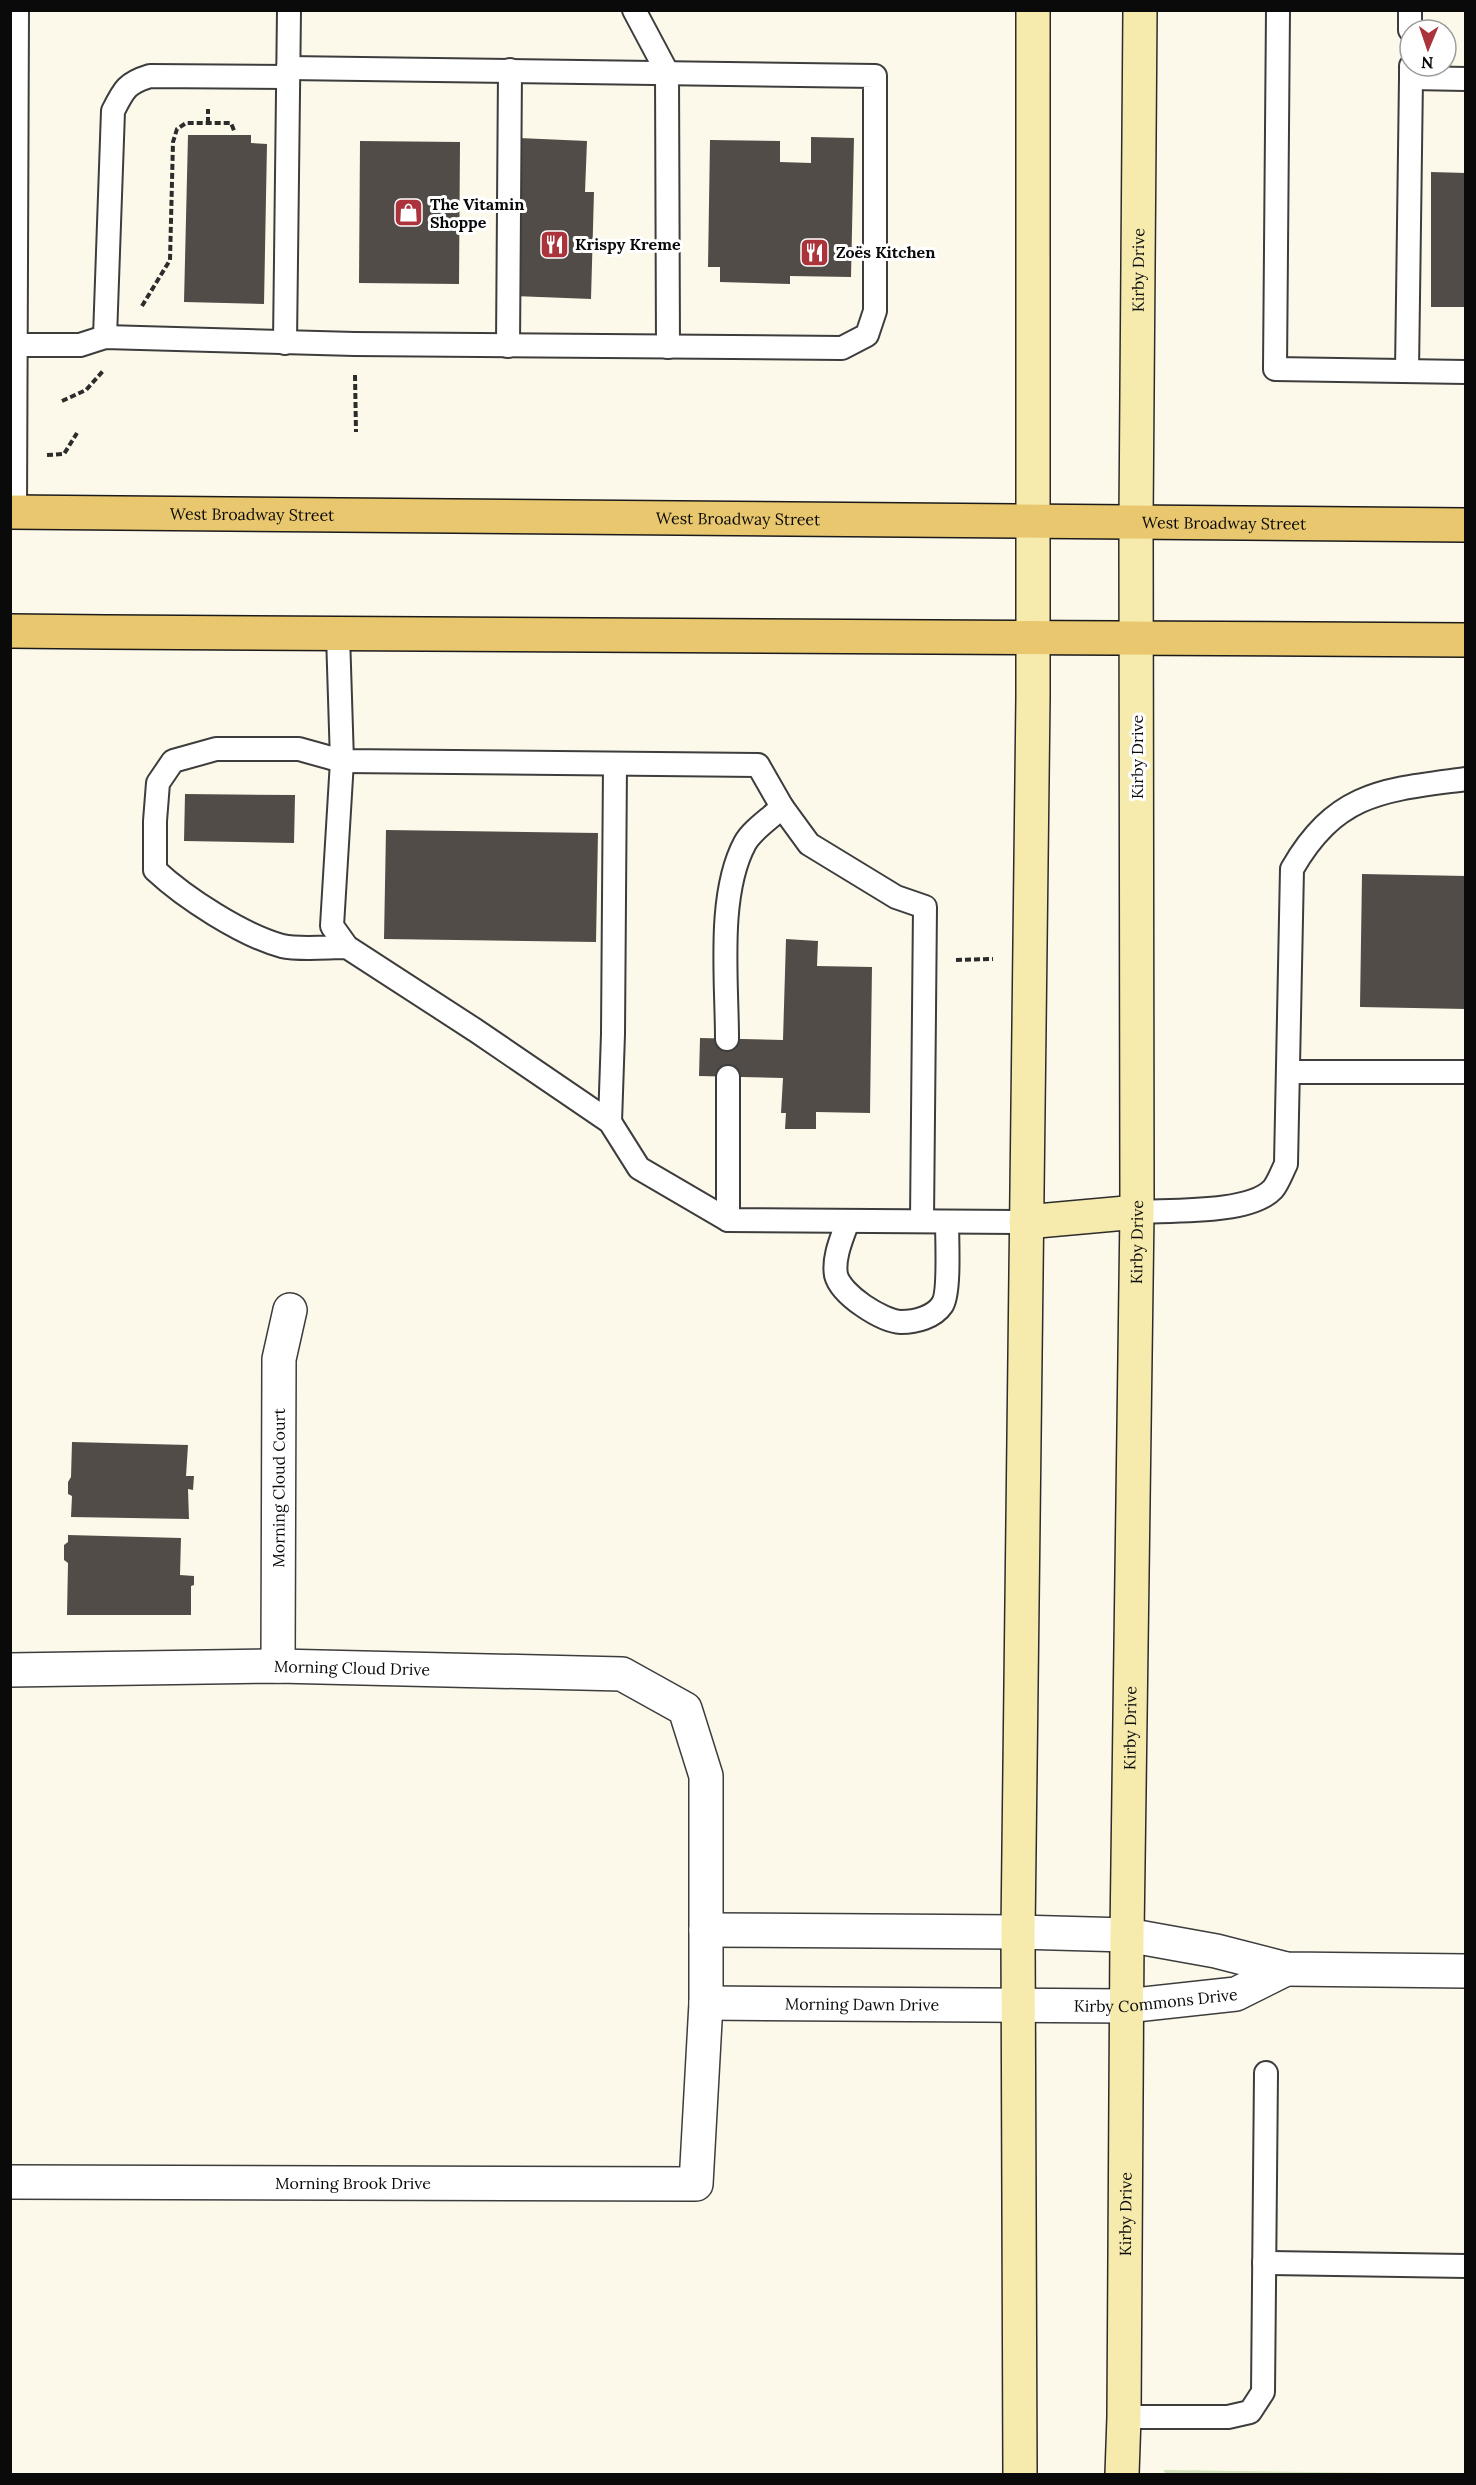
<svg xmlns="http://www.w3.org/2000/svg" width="1476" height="2485" viewBox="0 0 1476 2485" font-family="Lora,serif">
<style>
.grass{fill:url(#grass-tufts)}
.building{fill:#524c48}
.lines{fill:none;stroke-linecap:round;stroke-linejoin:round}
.lane-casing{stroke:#3d3d3d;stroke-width:26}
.street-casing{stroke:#3d3d3d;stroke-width:36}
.secondary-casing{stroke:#2c2c2c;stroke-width:36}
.primary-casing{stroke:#1b1b1b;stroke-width:36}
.path{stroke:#2c2c2c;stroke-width:4;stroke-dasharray:6 3;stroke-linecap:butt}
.lane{stroke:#fff;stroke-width:22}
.street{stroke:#fff;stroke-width:33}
.secondary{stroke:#f6ebac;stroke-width:33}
.primary{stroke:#e9c76e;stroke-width:33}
.labels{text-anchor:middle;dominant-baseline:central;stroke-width:6;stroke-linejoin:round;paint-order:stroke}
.poi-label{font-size:16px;font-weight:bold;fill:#0a0a0a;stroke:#fff;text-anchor:start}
.street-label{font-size:16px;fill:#0a0a0a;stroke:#fff}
</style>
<defs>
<pattern id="grass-tufts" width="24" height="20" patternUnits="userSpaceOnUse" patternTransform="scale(1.5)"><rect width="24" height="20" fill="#d0e3b8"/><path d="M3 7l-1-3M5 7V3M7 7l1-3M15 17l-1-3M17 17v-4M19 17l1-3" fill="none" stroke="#b1c19d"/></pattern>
</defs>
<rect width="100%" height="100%" fill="#fdf9ea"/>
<path class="grass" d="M1164,2470L1465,2474H1466H1165Z"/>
<g class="building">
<path d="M188,135H251V143L267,144L264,304L184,302Z"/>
<path d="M811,137L854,138L851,277L790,276V284L720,282V267H708L710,140L780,141V162L811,163Z"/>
<path d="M519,138L587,141L585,192H594L591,299L514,296Z"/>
<path d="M360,141L460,142L459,284L359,283Z"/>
<path d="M1431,172L1466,173V307H1431Z"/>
<path d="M185,794L295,795L294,843L184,841Z"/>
<path d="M386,830L598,833L596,942L384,939Z"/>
<path d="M1362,874L1466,876V1009L1360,1007Z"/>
<path d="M786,939L818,941L817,966L872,967L870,1113L816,1112V1129H785L786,1113H781L783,1078L699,1076L700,1038L783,1040Z"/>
<path d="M72,1442L188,1445L186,1476H194L193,1490L188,1489L189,1519L71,1517L72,1496L68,1494V1482L71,1477Z"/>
<path d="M68,1535L181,1538L180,1575L194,1576V1585L191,1586V1615H67L68,1563L64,1560V1545L68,1542Z"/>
</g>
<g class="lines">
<defs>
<g id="lane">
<path d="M634,10L667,72L668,347"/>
<path d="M1278,10L1275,369L1466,372"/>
<path d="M1410,10V30"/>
<path d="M1411,66V78L1466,79"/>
<path d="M105,337L113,111C124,89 127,83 150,76L288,77"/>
<path d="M285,343L289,10"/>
<path d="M15,345H80L105,337L355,344L842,348L867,335L875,311V76L288,68"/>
<path d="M508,346L510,70"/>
<path d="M1407,371L1411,78"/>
<path d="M15,512L17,10"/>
<path d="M338,635L342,761L758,765L782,807L809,844L896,897L925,907L922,1221"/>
<path d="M347,947C328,947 299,950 282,946C242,935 185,898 155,870V821L158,783L173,761L216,749H299L342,761L332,926L347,947L475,1030L610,1122L639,1168L728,1220L1026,1222"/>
<path d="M727,1039C727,980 717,895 745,843C752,830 771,818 782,807"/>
<path d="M1288,1072H1466"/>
<path d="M728,1077V1220"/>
<path d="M610,1122L613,1034L615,764"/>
<path d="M1137,1212C1171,1210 1250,1214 1273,1189C1278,1183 1282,1172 1286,1164L1292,869C1337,791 1385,790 1466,779"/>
<path d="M848,1221C842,1238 833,1257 836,1275C841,1295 882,1321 901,1322C916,1322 934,1317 942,1305C950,1294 947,1238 947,1222"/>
<path d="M1264,2263L1466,2266"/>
<path d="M1124,2417H1228L1250,2412L1263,2392L1266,2073"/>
</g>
<g id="street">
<path id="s1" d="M278,1666L279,1359L290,1310"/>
<path id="s2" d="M10,1670L278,1666L622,1674L685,1709L706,1776V2003L696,2184L10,2182"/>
<path d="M706,1930L1018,1932L1127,1935L1216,1951L1286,1969L1466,1971"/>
<path id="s3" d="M706,2003L1126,2006L1236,1994L1286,1969"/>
</g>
<g id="secondary">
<path d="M1026,1222L1137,1212"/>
<path d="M1020,2474L1018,1932L1033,697V10"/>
<path id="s4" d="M1122,2474L1124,2417L1127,1935L1137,1212L1136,521L1140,10"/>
</g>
<g id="primary">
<path id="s5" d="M10,512L1466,525"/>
<path d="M10,631C495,637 980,636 1466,640"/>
</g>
</defs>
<use href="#lane" class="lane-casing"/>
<use href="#street" class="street-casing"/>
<use href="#secondary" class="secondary-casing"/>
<use href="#primary" class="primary-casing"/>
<g class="path">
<path d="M208,123V109"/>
<path d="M142,306L170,260L173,142L177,129L186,123H231L235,133"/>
<path d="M355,375L356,432"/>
<path d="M62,401L86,390L103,371"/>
<path d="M47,455L64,454L77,433"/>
<path d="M956,960L993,959"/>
</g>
<use href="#lane" class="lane"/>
<use href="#street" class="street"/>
<use href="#secondary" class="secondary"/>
<use href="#primary" class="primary"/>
</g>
<defs>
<symbol id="shop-square" viewBox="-11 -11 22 22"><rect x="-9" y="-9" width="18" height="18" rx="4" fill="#aa333c" stroke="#fff"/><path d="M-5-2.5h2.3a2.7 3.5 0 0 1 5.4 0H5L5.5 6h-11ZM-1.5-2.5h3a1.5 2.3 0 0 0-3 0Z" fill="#fff"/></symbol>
<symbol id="restaurant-square" viewBox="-11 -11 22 22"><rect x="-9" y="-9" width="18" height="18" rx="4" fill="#aa333c" stroke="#fff"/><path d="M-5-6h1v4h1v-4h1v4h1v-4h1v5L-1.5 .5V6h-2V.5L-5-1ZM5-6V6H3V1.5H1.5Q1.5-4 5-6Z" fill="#fff"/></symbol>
</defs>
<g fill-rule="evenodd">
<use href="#shop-square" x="392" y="196" width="33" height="33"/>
<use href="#restaurant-square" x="538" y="228" width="33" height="33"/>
<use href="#restaurant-square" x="798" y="236" width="33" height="33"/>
</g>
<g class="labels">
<g class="poi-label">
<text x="430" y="204">The Vitamin<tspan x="430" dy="18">Shoppe</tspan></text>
<text x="575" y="244">Krispy Kreme</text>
<text x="836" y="252">Zoës Kitchen</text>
</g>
<g class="street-label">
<text stroke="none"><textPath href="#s4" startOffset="2204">Kirby Drive</textPath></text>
<text stroke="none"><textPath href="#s5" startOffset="242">West Broadway Street</textPath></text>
<text stroke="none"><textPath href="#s5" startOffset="728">West Broadway Street</textPath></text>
<text stroke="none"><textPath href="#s5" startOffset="1214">West Broadway Street</textPath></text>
<text transform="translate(1137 757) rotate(-90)">Kirby Drive</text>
<text stroke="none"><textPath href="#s4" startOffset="1232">Kirby Drive</textPath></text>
<text stroke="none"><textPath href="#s1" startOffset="178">Morning Cloud Court</textPath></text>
<text stroke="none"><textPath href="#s2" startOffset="342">Morning Cloud Drive</textPath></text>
<text stroke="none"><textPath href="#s4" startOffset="746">Kirby Drive</textPath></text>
<text stroke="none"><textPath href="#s3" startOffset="450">Kirby Commons Drive</textPath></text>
<text stroke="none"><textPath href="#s3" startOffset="156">Morning Dawn Drive</textPath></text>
<text x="353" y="2183">Morning Brook Drive</text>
<text stroke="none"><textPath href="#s4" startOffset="260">Kirby Drive</textPath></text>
</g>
</g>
<rect width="1476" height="2485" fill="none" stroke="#0a0a0a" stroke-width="24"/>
<g transform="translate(1428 48) rotate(182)"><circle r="28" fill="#ffffff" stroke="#9d9d9d" stroke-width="1.5"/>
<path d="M0-4.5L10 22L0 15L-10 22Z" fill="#aa333c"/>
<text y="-9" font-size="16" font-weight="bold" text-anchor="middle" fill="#0a0a0a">N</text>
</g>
</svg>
